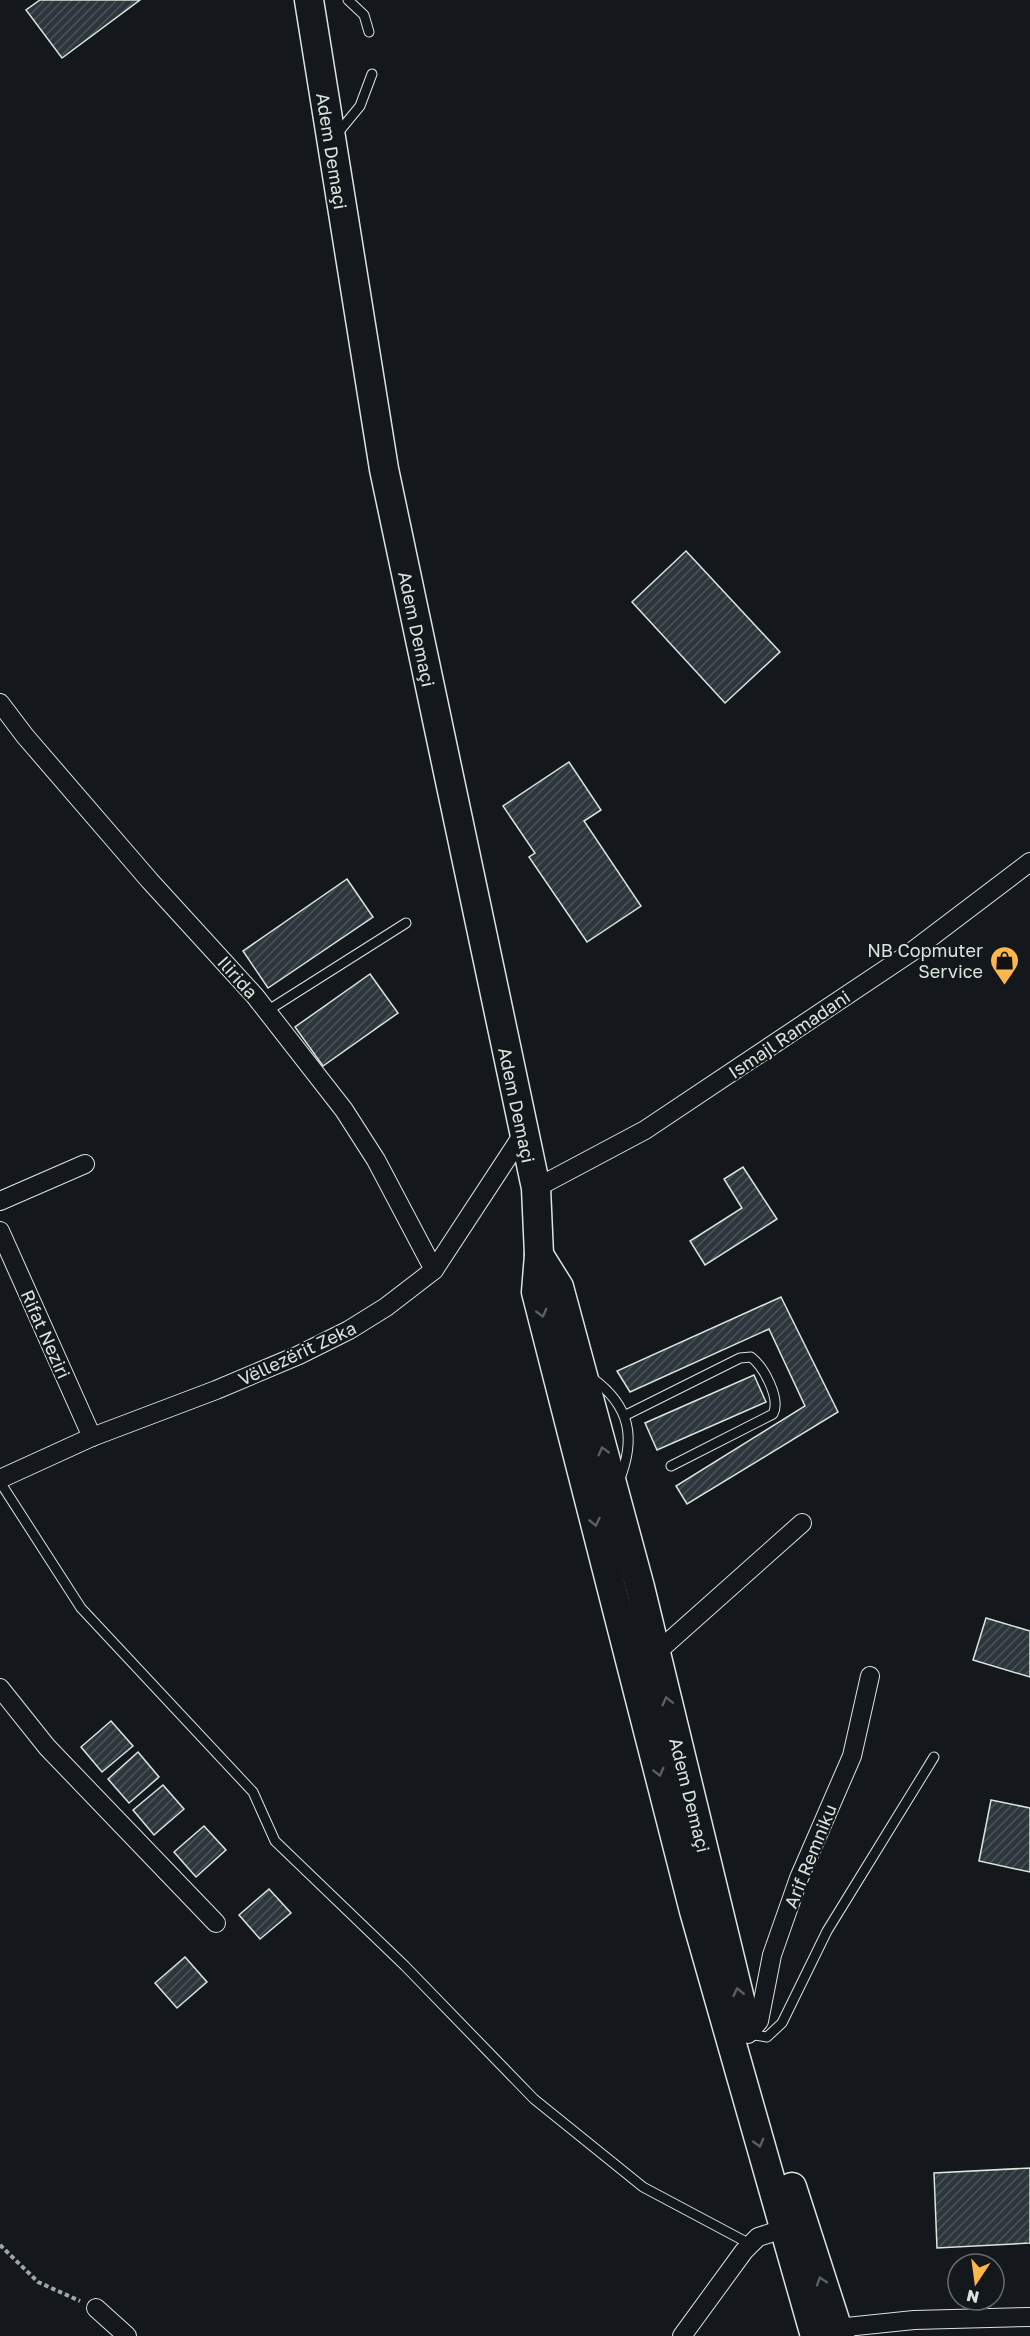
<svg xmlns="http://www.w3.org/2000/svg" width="1030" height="2336" viewBox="0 0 1030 2336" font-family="'Golos Text',sans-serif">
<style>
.building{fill:url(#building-hatch);stroke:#d8e6dc;stroke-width:1.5}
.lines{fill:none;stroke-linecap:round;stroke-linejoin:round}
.service-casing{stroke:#d8e6dc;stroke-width:11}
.minor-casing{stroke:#d8e6dc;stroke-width:20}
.primary-casing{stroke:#d8e6dc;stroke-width:31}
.path{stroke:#9da8a2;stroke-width:4;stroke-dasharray:4.5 3;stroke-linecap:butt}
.service{stroke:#14181c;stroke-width:9}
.minor{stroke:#14181c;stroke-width:18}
.primary{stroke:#14181c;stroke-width:28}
.oneway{stroke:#59605f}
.labels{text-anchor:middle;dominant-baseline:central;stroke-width:4.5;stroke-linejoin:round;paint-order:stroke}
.street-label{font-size:18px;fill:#d8e6dc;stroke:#14181c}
.poi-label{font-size:18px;fill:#d8e6dc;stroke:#14181c;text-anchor:end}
</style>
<defs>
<pattern id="building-hatch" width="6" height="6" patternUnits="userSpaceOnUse" patternTransform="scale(1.5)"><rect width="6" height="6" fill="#2c363c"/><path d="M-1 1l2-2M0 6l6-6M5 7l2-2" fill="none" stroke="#4a5358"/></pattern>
</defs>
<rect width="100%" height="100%" fill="#14181c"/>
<g class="building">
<path d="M40,0H140L62,58L26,10Z"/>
<path d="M686,551L780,652L725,703L632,602Z"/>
<path d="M569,762L601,810L584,821L641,906L587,942L529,857L535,853L503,806Z"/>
<path d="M347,879L373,917L268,988L243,951Z"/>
<path d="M370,974L398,1013L323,1066L295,1027Z"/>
<path d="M743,1167L777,1219L705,1265L690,1241L742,1208L724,1179Z"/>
<path d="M781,1297L838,1412L687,1504L676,1486L805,1406L769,1329L630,1392L617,1371Z"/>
<path d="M754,1375L766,1402L657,1450L645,1423Z"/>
<path d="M986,1618L1030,1631V1677L973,1660Z"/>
<path d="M111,1721L133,1746L102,1772L81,1747Z"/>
<path d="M138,1752L159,1777L129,1803L108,1779Z"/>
<path d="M163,1785L184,1809L154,1835L133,1810Z"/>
<path d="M991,1800L1030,1808V1872L979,1861Z"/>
<path d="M204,1826L226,1850L196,1877L174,1852Z"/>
<path d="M269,1889L291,1913L260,1939L239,1915Z"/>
<path d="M185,1957L207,1982L177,2008L155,1983Z"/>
<path d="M1030,2168V2243L937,2248L934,2173Z"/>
</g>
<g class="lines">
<defs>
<g id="service">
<path d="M348,0L364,15L369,32"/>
<path d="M337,134L360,106L372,74"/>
<path d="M267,1011L406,923"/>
<path d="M592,1378C631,1406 636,1439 619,1481"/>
<path d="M626,1415L740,1358L751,1357C764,1367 781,1399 773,1414L671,1466"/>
<path d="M0,1482L81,1608L253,1792L275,1841L405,1966L534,2099L643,2187L750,2244"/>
<path d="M748,2034L767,2037L782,2023L827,1931L934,1757"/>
</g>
<g id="minor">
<path d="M0,703L25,736L150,881L255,996L344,1110L376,1160L434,1270"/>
<path d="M536,1188L645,1130L910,953L1030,862"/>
<path d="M0,1201L85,1164"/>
<path d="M0,1231L92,1437"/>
<path d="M0,1479L92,1437L216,1390L299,1355L349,1330L386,1307L434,1270L523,1134"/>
<path d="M655,1654L802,1523"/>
<path d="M0,1688L47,1747L216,1923"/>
<path d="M748,2034L759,2021L772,1955L799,1878L852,1756L870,1676"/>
<path d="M96,2308L127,2336"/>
<path d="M837,2328L914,2320L1030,2317"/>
<path d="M682,2336L744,2251L758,2237L783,2229"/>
</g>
<g id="primary">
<path d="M309,0L384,469L536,1188L539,1255L536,1292L694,1911L815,2336"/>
<path d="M539,1255L559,1287L640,1587L747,2028"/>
<path d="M792,2187L840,2336"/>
</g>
</defs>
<use href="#service" class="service-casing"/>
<use href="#minor" class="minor-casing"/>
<use href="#primary" class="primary-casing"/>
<path class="path" d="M0,2245L38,2282L80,2301"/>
<use href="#service" class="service"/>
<use href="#minor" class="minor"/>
<use href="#primary" class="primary"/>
</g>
<defs><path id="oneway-chevron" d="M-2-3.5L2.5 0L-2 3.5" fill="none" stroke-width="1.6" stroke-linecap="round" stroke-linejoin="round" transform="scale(1.5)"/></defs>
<g class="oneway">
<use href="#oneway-chevron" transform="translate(542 1313) rotate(75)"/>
<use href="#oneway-chevron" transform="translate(603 1451) rotate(-105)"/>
<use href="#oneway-chevron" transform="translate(595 1522) rotate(77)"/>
<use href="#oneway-chevron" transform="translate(667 1701) rotate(-104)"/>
<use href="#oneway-chevron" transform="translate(659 1772) rotate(76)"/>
<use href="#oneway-chevron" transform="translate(738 1992) rotate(-103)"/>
<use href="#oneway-chevron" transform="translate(759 2143) rotate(75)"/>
<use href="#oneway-chevron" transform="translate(821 2281) rotate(-108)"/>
</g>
<defs>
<symbol id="shop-pin" viewBox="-11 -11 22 30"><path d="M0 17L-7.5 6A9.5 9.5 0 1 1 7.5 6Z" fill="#ffb74d" stroke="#14181c"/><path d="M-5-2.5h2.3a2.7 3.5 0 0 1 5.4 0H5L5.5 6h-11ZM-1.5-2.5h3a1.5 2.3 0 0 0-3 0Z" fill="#111"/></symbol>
</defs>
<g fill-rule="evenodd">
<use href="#shop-pin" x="988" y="944" width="33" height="45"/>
</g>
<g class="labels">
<g class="street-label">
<text transform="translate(332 151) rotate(81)">Adem Demaçi</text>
<text transform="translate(417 629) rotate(78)">Adem Demaçi</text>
<text transform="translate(238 977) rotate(48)">Ilirida</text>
<text transform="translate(789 1034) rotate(-34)">Ismajl Ramadani</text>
<text transform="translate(517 1105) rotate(78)">Adem Demaçi</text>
<text transform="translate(46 1334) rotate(66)">Rifat Neziri</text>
<text transform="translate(297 1353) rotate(-25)">Vëllezërit Zeka</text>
<text transform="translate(690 1795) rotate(76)">Adem Demaçi</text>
<text transform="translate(810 1856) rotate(-68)">Arif Remniku</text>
</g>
<g class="poi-label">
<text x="983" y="950">NB Copmuter<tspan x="983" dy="21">Service</tspan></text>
</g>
</g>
<g transform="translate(976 2282) rotate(193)"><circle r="28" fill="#14181c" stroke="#626a69" stroke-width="1.5"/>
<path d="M0-4.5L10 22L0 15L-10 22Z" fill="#ffb74d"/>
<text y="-9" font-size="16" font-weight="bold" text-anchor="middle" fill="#d8e6dc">N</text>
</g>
</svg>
